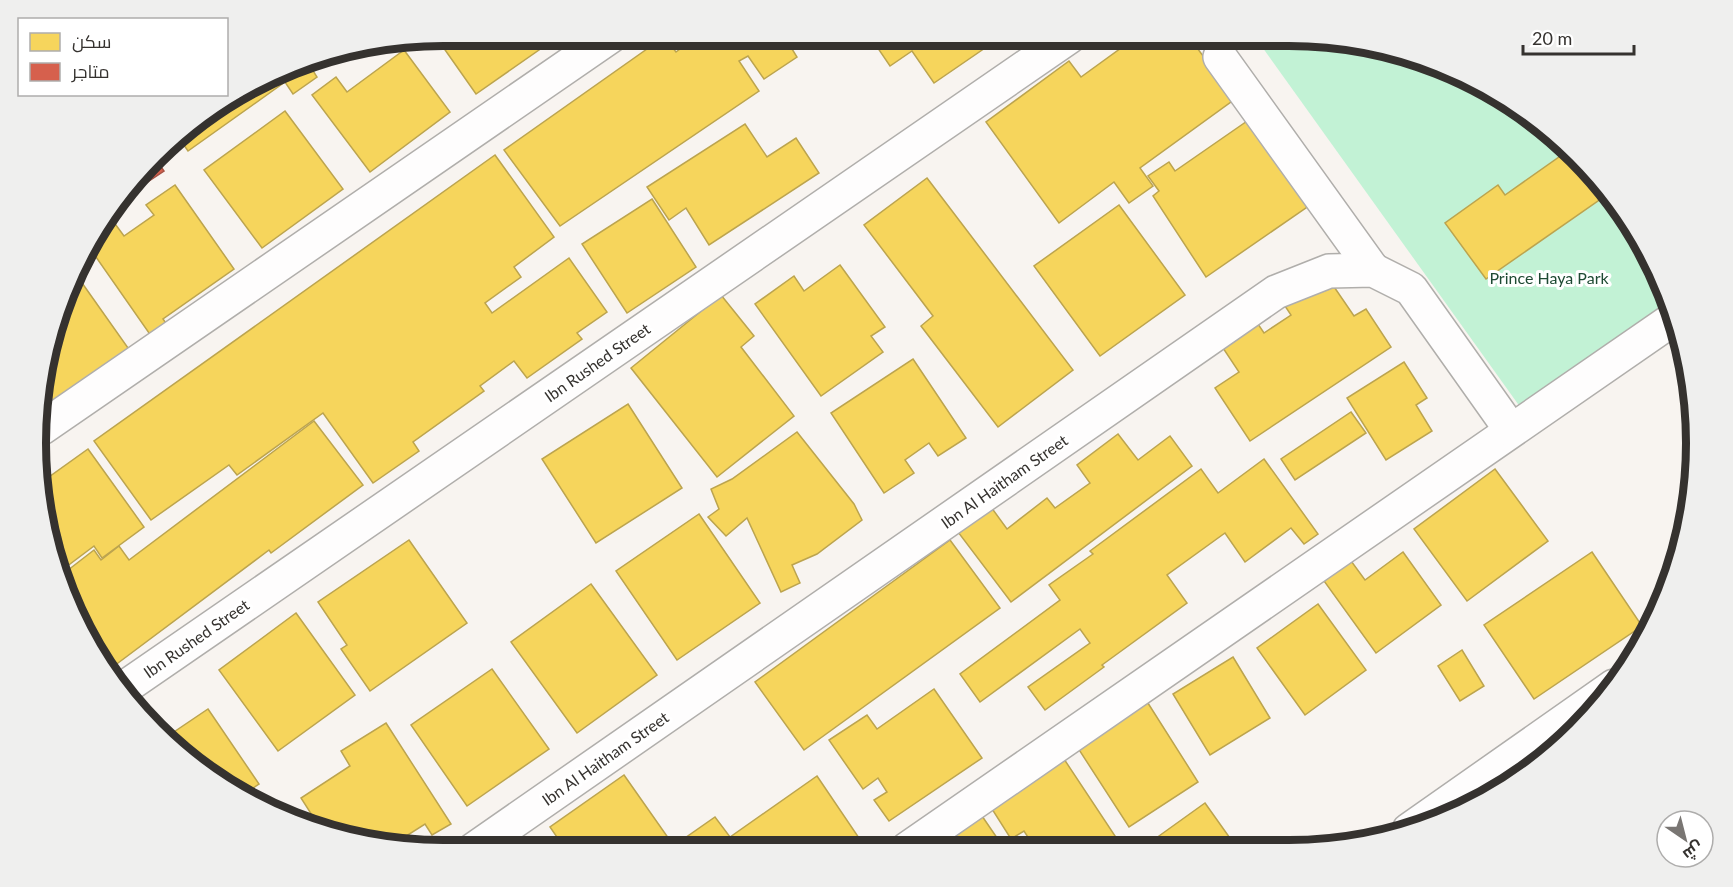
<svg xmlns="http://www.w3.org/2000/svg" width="1733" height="887" viewBox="0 0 1733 887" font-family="Lato,Cairo,sans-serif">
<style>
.park{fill:#c2f2d5}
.homes{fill:#f6d55c;stroke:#bca44e;stroke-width:1.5}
.shops{fill:#d6604d;stroke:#a65244;stroke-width:1.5}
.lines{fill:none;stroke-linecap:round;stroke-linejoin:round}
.minor-casing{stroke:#b0aeab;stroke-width:36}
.minor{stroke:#fefdfd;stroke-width:33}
.labels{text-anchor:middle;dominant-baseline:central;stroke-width:6;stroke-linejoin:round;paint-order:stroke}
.park-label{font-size:16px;fill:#1e4a33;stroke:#fff}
.street-label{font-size:16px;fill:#35322f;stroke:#fff}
.rim{fill:none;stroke:#35322f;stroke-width:8}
</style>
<rect width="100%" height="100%" fill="#f8f4f0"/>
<path class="park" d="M1255,37H1316L1395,50L1469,78L1537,120L1596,175L1642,239L1675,312L1528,418Z"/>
<g class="homes">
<path d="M444,36H559L476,94L436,37Z"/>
<path d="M697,36H784L797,57L764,79L748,56L739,61L759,91L560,226L504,150L664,37L676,52Z"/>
<path d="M795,36H821L802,48Z"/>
<path d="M879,36L1001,37L934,83L912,51L890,66L873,41Z"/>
<path d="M1130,37H1189L1235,99L1140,168L1153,186L1129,203L1114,182L1059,223L986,122L1069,61L1081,77L1132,40Z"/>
<path d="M404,50L450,112L370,172L312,95L336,77L347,92Z"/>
<path d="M325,56L310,66L317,77L293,94L285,82L188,151L179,138L195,120L312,58Z"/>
<path d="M285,111L343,189L262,248L204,170Z"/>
<path d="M1253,117L1313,203L1206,277L1153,196L1159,191L1148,176L1169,162L1175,171Z"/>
<path d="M745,124L767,157L796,138L819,173L709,245L686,208L669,220L647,187Z"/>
<path d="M1569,150L1576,156L1605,196L1486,279L1445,223L1498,185L1505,195Z"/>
<path d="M495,155L554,237L514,267L521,277L485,303L492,313L569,258L607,312L577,333L582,339L527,378L514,361L480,386L484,391L413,442L419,451L373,483L323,413L237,475L229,465L151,520L94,441Z"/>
<path d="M927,178L1073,370L998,427L921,326L933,316L864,225Z"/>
<path d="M175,185L234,269L163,319L172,332L156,343L89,247L96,233L113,221L124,236L154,215L146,205Z"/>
<path d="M652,199L696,267L627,313L582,244Z"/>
<path d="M1119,205L1185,295L1100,356L1034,266Z"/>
<path d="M840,265L885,327L871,336L883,352L821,396L755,304L794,276L804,291Z"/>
<path d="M75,273L133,355L42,416L44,364L67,287Z"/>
<path d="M1328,278L1354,316L1366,309L1391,347L1250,441L1215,388L1239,372L1221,345L1256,321L1264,333L1291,315L1285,306Z"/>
<path d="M721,295L754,336L741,347L794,416L717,477L631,368Z"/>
<path d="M913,359L966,438L938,456L929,443L905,460L914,473L884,493L831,413Z"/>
<path d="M1404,362L1427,398L1416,405L1432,431L1386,460L1347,398Z"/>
<path d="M628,404L682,488L596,543L542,459Z"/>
<path d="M1351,412L1366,433L1295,480L1281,459Z"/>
<path d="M314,421L363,485L271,553L269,550L110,669L78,623L63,574L94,550L101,560L119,546L129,560Z"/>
<path d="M797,432L854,504L862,520L817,554L792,565L800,583L781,592L747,518L726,536L708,517L719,509L711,489L732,479Z"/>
<path d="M1118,434L1138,460L1170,436L1192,466L1011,602L958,532L991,507L1007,529L1047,498L1055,508L1090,483L1077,465Z"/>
<path d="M88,449L144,527L102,558L94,546L62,570L41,502L51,495L42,482Z"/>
<path d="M1264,459L1318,534L1304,544L1291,528L1245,562L1225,533L1167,575L1187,603L1102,665L1104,667L1045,710L1028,687L1090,643L1080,629L980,702L960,674L1060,600L1049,585L1093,554L1090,551L1201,469L1218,493Z"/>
<path d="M1495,469L1548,541L1467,601L1414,529Z"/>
<path d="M699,514L760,603L677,660L616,571Z"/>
<path d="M409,540L467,623L370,691L341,649L347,645L318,602Z"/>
<path d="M950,540L1000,608L804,750L755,682Z"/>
<path d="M1403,552L1441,605L1376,653L1319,574L1346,554L1365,580Z"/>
<path d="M1592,552L1642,626L1534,699L1484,625Z"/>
<path d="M591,584L657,675L577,733L511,642Z"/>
<path d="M1318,604L1366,670L1305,715L1257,648Z"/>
<path d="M296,613L355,695L278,751L219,670Z"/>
<path d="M1462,650L1484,686L1460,701L1438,666Z"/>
<path d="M1233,657L1270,718L1210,755L1173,694Z"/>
<path d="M492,669L549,749L467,806L411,725Z"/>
<path d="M934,689L982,758L889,821L874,800L887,792L878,778L863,789L829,740L867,715L877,729Z"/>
<path d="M1146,700L1198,782L1129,827L1076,745Z"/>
<path d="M208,709L259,784L243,795L165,738Z"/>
<path d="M386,723L451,824L432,835L425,824L392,845L394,846L338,837L322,831L301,798L350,766L341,751Z"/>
<path d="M1064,759L1121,845L1116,848H1035L1024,831L1011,839L992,809Z"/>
<path d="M1531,764L1534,769L1480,800Z"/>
<path d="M624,775L676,849L545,850L559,840L550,827Z"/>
<path d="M817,776L859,838L843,849H678L675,845L715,817L730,837Z"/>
<path d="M271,799L283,816L260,806Z"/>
<path d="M1205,803L1237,848H1147L1145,846Z"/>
<path d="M982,816L1004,848L935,849Z"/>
</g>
<path class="shops" d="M157,161L164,171L122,199Z"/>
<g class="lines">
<defs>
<g id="minor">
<path d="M1220,57L1373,270"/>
<path d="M42,428L611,36"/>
<path d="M124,688L1069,37"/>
<path d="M1409,830L1614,686"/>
<path d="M907,849L1676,317"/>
<path d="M473,850L1276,292L1329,271L1373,270L1411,289L1511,430"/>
</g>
</defs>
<use href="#minor" class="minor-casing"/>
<use href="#minor" class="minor"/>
</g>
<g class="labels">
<g class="park-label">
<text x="1549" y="277">Prince Haya Park</text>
</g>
<g class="street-label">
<text transform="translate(597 362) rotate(-35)">Ibn Rushed Street</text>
<text transform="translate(1004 481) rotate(-35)">Ibn Al Haitham Street</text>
<text transform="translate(196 638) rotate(-35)">Ibn Rushed Street</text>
<text transform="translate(605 758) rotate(-35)">Ibn Al Haitham Street</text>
</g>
</g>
<path d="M0 0H1733V887H0ZM443 46H1289A397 397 0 0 1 1686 443V443A397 397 0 0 1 1289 840H443A397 397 0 0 1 46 443V443A397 397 0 0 1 443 46Z" fill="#efefee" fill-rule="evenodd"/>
<path class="rim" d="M443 46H1289A397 397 0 0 1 1686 443V443A397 397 0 0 1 1289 840H443A397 397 0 0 1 46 443V443A397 397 0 0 1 443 46Z"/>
<rect x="18" y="18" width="210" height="78" fill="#ffffff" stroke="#aeadac" stroke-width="1.5"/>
<rect x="30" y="33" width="30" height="18" fill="#f6d55c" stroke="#aeadac" stroke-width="1.5"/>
<text x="72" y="48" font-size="18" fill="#35322f">سكن</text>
<rect x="30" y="63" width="30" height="18" fill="#d6604d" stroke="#aeadac" stroke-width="1.5"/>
<text x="72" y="78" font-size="18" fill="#35322f">متاجر</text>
<g transform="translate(1685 839) rotate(145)"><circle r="28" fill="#ffffff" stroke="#aeadac" stroke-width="1.5"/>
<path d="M0-4.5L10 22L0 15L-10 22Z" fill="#797673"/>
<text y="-9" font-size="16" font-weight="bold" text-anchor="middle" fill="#35322f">ش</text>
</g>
<path d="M1523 45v9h111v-9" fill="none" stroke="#35322f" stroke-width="3"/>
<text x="1532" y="45" font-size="18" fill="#35322f" stroke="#ffffff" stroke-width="4.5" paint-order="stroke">20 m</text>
</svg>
